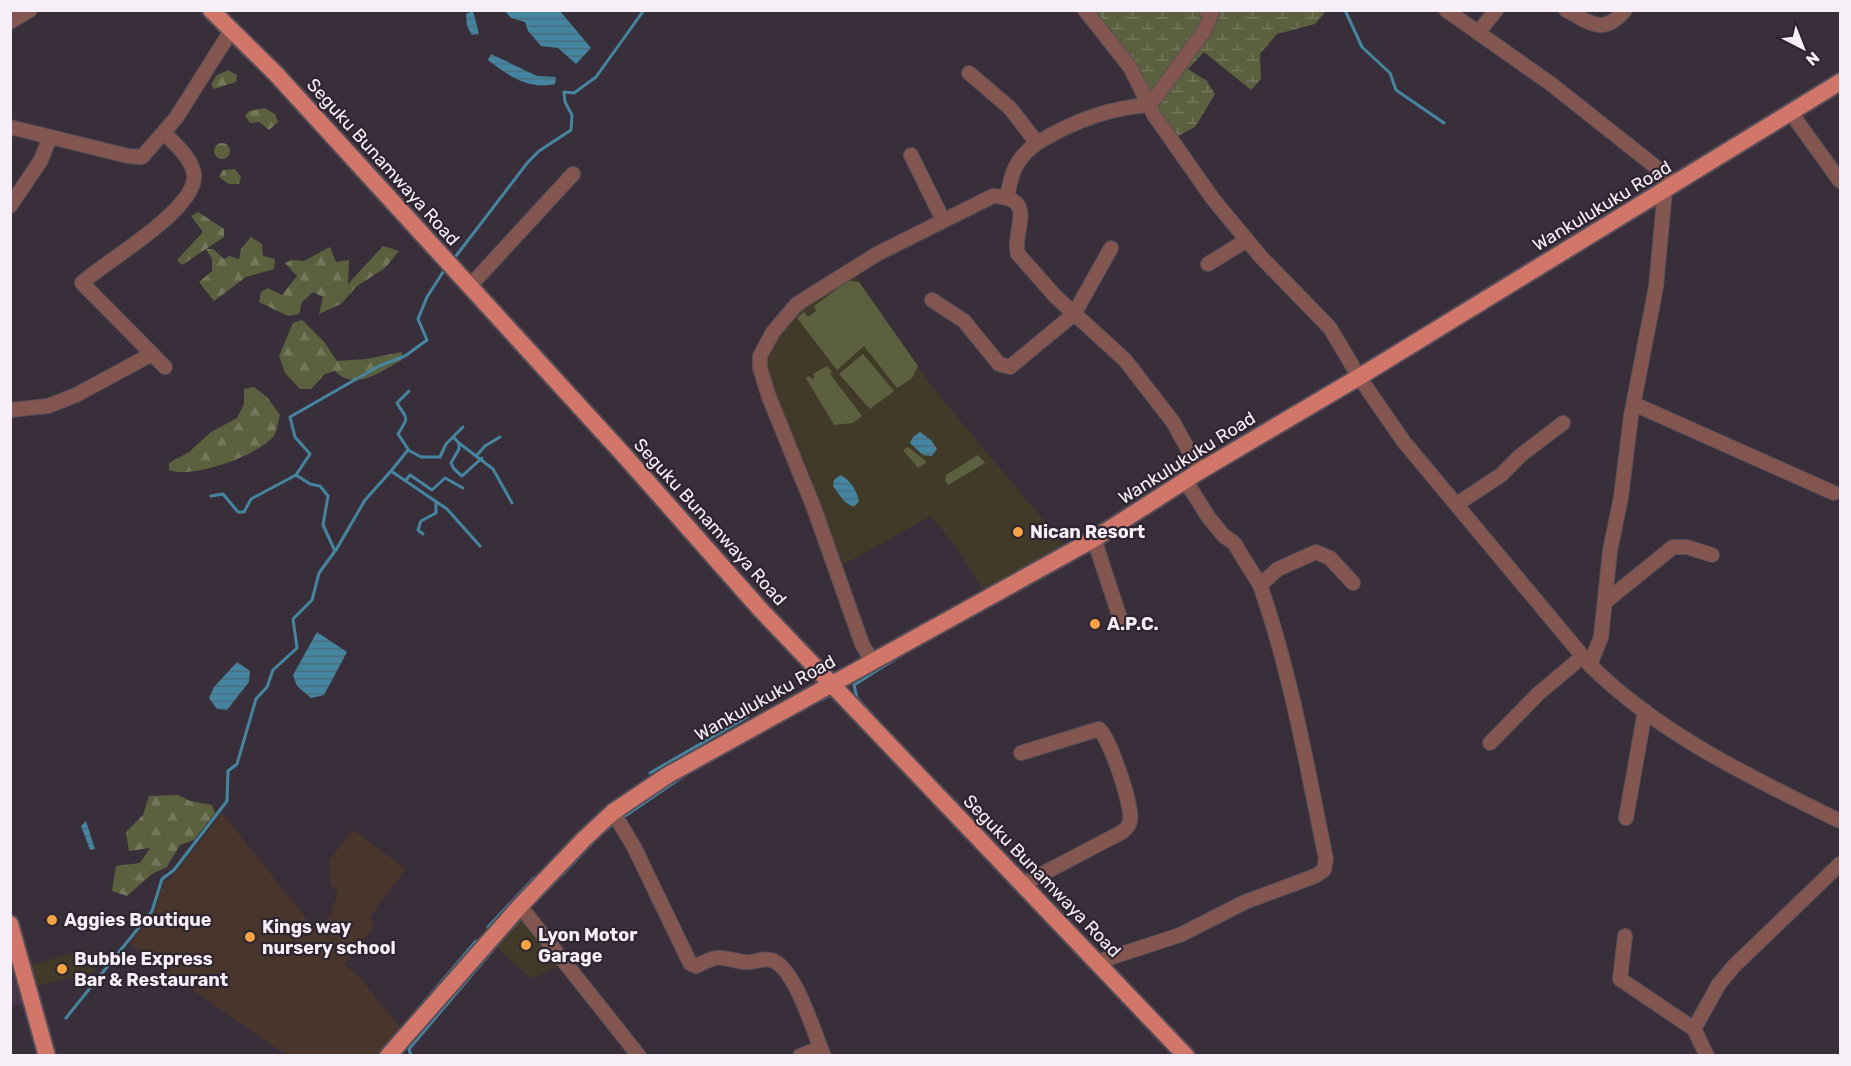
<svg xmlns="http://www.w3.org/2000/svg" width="1851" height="1066" viewBox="0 0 1851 1066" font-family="Rubik,sans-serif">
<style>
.commercial{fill:#423a29}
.built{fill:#453749}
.education{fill:#48362c}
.green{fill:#5b613f}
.forest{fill:url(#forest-firs)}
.wetland{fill:url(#wetland-marsh)}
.water{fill:url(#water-rules)}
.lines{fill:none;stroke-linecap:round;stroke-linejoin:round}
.stream{stroke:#4685a0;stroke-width:3}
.minor-casing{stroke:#574e59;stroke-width:16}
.major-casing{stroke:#574e59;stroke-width:20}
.minor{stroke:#83564f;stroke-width:14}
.major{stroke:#d17669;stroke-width:16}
.poi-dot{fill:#f5a345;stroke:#2f2531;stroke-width:2}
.labels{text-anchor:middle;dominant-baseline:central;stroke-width:4.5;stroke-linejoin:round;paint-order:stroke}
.street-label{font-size:18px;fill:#f6eff7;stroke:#2f2531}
.poi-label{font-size:18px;font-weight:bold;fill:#f6eff7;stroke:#2f2531;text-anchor:start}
</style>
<defs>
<pattern id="forest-firs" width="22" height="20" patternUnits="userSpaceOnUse" patternTransform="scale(1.5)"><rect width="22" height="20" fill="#5b613f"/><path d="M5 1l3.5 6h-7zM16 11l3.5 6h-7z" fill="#73785c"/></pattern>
<pattern id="wetland-marsh" width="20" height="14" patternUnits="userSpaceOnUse" patternTransform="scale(1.5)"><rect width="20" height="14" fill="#5b613f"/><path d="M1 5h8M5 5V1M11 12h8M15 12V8" fill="none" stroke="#73785c"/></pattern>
<pattern id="water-rules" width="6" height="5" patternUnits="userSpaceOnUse" patternTransform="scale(1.5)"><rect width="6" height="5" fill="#4685a0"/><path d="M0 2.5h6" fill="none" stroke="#486d7e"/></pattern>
</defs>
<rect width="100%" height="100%" fill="#392f3b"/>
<g class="commercial">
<path d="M854,274L933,388L1066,547L984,592L957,548L931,516L843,565L813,488V481L767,376V363L775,337L792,316Z"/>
<path d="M521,913L562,964L531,979L493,943Z"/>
<path d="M88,949L96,972L33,987L27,966Z"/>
</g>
<path class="built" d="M11,948L24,1004L11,1005Z"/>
<path class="education" d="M222,813L317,932L330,915L338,892L330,885L329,860L353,830L406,869L370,917L374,928L344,964L361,979L402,1030L380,1055H286L141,954L130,942L154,911L163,882L171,878Z"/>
<g class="green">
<path d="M848,281L859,282L918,366L912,378L897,388L864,346L837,370L797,318L804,312L808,317L816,311L814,306Z"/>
<path d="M863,354L894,391L870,409L839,374Z"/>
<path d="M827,366L832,372L830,374L862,416L853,423L834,425L806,378L809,376L812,379L815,377L813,374Z"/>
<path d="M908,447L927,462L918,468L903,450Z"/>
<path d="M978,455L985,463L948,485L945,479L946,475Z"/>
</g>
<g class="forest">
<path d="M228,70L237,75L236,82L214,89L211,84L217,75Z"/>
<path d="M265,108L275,114L278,122L269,130L259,122L250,123L245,116L249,111Z"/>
<circle cx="222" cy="151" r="8"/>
<path d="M235,169L241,177L239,184H229L219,177L223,170Z"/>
<path d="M198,212L224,229V237L182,265L177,260L203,232L191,216Z"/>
<path d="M251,237L262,244L263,256L275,259L274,269L246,277L214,301L199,282L212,271V259L206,249H213L224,259L229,256L239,259L241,249Z"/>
<path d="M383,246L399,251L385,268L357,286L341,304L319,314L323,297L313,292L302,302L299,314L288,316L259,302L261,292L268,288L282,295L297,276L285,263L292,260L304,261L330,247L336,262L349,260L348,284Z"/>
<path d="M302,320L325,343L337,361L366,359L402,352V360C381,371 355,392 335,371L325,374L311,389H300L285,373L279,356L293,323Z"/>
<path d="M254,387L267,397L280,415C278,422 277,432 273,437C256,456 193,479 169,470V463L189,452L211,432L237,418L244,404V389Z"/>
<path d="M178,795L190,801L212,805L215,813L194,840L180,845L167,867L152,874L127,896L112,891L116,866L140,863L150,848L129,851L126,832L143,815L149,796Z"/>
</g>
<path class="wetland" d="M1089,11H1326L1315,24L1277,34L1260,54L1261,79L1251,90L1204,52L1188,69L1207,81L1215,94L1195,127L1176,137Z"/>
<g class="water">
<path d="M473,11L479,34L472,35L467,26L466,14Z"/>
<path d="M505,11H560L591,48L576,64L558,48L541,46L528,31L525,22L511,18Z"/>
<path d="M491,54L537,76L556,77L555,84C528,90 509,76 488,60Z"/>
<path d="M920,432L931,440L937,449L932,456L923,455L910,443L913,437Z"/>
<path d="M840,475C850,479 857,491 859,501L854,507C844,504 839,494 833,486L834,480Z"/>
<path d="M317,632L347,652L324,695L311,698L297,686L293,675Z"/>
<path d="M237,662L250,671L249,682L227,710L217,709L209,698L214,687Z"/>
<path d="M86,821L95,849L90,850L81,826Z"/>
</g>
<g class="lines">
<g class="stream">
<path d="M1345,10L1362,47L1390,73L1396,90L1444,123"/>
<path d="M456,256L528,162L539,151L571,130L572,115L565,102L564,92L574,93L596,77L644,10"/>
<path d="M453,437L459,443V449L451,463L454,469L462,476L482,458"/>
<path d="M459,443L493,469L512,503"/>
<path d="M408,449L398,434C410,415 407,420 397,403L409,391"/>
<path d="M477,455L485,446L500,437"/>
<path d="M391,471L408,450L421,457H440L446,444L463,427"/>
<path d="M406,480L410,475L432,490L445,478L463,488"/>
<path d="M211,496L223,494L238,512H244L251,499L296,475"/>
<path d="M423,534L418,530L421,521L436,513V502"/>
<path d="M336,550L365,500L391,471L447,509L480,546"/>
<path d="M813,704L833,694"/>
<path d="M877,720L857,698L854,685L903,654"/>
<path d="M650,773L747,717"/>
<path d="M625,816L685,775"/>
<path d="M600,835L613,824"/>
<path d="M562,875L593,842"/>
<path d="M540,897L556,881"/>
<path d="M488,927L534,878"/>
<path d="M510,930L522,917"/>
<path d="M66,1018L152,911L162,879L174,870L227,801L228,771L237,764L256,699L267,687L273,670L297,648L293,619L312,600L319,573L335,551L323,525L328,496L320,486L310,484L296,475L310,454L295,437L290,417L379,366L405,356L427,340L418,319L427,297L443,272"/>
<path d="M403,1027L476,941"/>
<path d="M411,1056L409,1049L502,939"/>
</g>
<defs>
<g id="minor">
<path d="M1085,10L1130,67L1154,115L1213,199L1261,257L1330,328L1359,377L1404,442L1590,665C1659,734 1754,779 1840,821"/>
<path d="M1446,10L1551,84L1676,183"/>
<path d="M1566,10C1591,23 1603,36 1625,10"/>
<path d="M10,22L30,10"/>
<path d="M1478,33L1496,10"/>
<path d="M969,73L1010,108L1037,143C1016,158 1011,173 1007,198"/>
<path d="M1791,113L1840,181"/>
<path d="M10,127L128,156L142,157L176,118L231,31"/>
<path d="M1037,143C1072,122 1109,107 1150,105L1204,31L1212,13L1206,10"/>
<path d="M911,155L943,220"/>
<path d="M10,206L41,160L50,137"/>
<path d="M1208,264L1247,240"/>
<path d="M470,286L573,174"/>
<path d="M932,300L964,321L999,364L1010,367L1074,314L1111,248"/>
<path d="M165,367L82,283C105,261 206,205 193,170C189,156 175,144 165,134"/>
<path d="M1634,404L1834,493"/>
<path d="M10,410L48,406L76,395L152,354"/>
<path d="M1185,480L1209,518L1224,536L1234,543L1260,585"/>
<path d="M1457,504L1501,475L1521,455L1563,423"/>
<path d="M1094,539L1122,624"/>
<path d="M1605,602L1673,547H1687L1712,555"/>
<path d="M872,661L862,644L814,508L769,397L760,368V356L773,332L797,304L877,254L993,196C1040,198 1011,231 1018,254L1055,296L1125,360L1173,422L1200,471"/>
<path d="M1590,665L1601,637L1610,551L1621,497L1631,416L1656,287L1665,190"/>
<path d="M1490,743L1538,694L1583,656"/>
<path d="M1021,753L1099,729C1110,739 1133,806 1130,821C1129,826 1126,829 1122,832L1023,884"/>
<path d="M613,812L634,847L690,963L696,966C723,953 718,958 744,962C754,964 762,957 771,960C795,966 814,1034 824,1056"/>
<path d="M1626,818L1645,711"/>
<path d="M520,906L639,1056"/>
<path d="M1625,936L1620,979L1694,1029"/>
<path d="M1097,962L1180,935L1245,902L1315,876L1324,870L1326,859C1307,767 1291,673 1260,585L1278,569L1316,552L1330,558L1353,583"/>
<path d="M800,1056L820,1048"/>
<path d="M1707,1056L1694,1029L1719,984L1734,966L1840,864"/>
</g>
<g id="major">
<path d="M211,10L276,74L623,454L759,608L1186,1056"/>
<path d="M10,924L47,1056"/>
<path d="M388,1056L520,906L584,839L613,812L668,775L1094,539L1200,471L1359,377L1840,82"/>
</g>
</defs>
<use href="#minor" class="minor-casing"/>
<use href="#major" class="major-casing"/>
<use href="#minor" class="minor"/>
<use href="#major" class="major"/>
</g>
<g class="poi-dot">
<circle cx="1018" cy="532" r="6"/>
<circle cx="1095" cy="624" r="6"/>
<circle cx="52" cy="920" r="6"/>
<circle cx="250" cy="937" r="6"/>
<circle cx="526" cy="945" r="6"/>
<circle cx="62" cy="969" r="6"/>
</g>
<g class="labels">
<g class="street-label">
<text transform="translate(383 162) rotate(48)">Seguku Bunamwaya Road</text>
<text transform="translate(1602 206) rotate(-31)">Wankulukuku Road</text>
<text transform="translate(1187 458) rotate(-32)">Wankulukuku Road</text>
<text transform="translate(710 522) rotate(48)">Seguku Bunamwaya Road</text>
<text transform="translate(765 698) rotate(-29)">Wankulukuku Road</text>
<text transform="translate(1042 876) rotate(46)">Seguku Bunamwaya Road</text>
</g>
<g class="poi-label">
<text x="1030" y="532">Nican Resort</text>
<text x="1107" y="624">A.P.C.</text>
<text x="64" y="920">Aggies Boutique</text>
<text x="262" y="927">Kings way<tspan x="262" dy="21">nursery school</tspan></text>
<text x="538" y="935">Lyon Motor<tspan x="538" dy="21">Garage</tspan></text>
<text x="74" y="959">Bubble Express<tspan x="74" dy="21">Bar &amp; Restaurant</tspan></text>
</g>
</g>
<rect width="1851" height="1066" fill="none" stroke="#f6eff7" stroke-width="24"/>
<g transform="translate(1803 48) rotate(138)" stroke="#2f2531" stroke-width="4.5" paint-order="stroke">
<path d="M0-4.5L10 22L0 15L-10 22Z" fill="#f6eff7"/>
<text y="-9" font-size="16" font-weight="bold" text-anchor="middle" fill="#f6eff7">N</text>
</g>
</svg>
